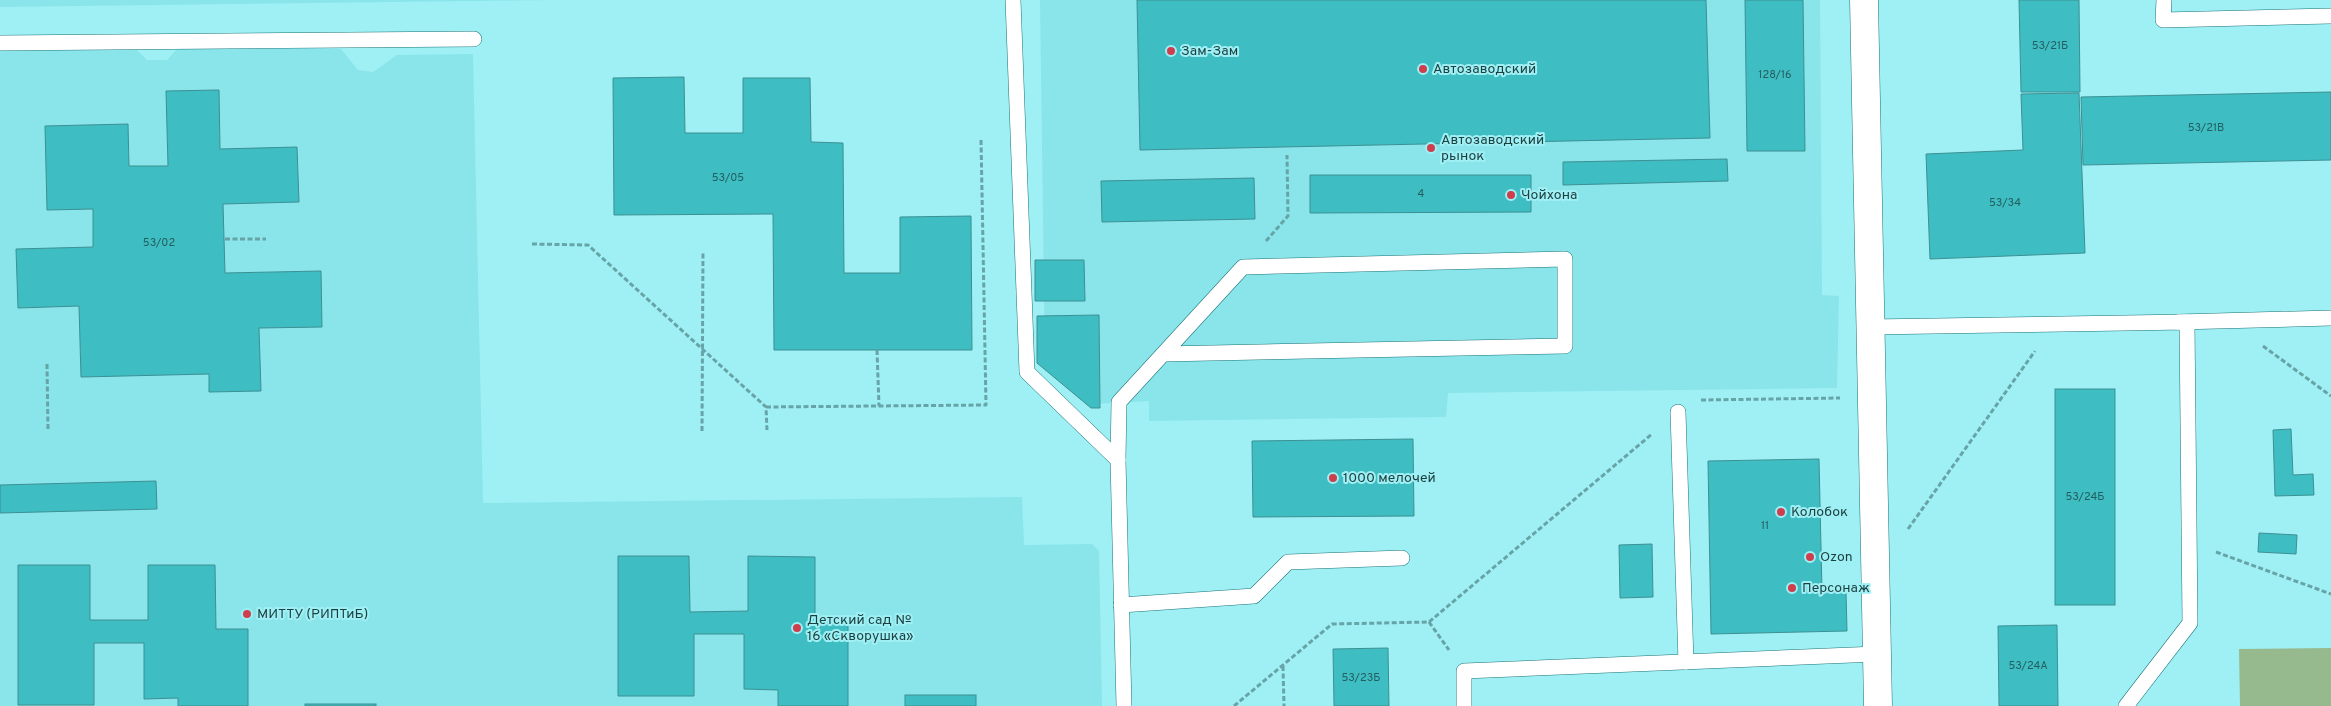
<svg xmlns="http://www.w3.org/2000/svg" width="2331" height="706" viewBox="0 0 2331 706" font-family="Overpass,sans-serif">
<style>
.built{fill:#89e5ea}
.green{fill:#97b98e}
.building{fill:#3ebdc2;stroke:#3d9093}
.lines{fill:none;stroke-linecap:round;stroke-linejoin:round}
.service-casing{stroke:#1b7478;stroke-width:16}
.minor-casing{stroke:#1b7478;stroke-width:29}
.path{stroke:#67a4a7;stroke-width:3;stroke-dasharray:5 2.5;stroke-linecap:butt}
.service{stroke:#fff;stroke-width:15}
.minor{stroke:#fff;stroke-width:28}
.poi-dot{fill:#ce3e4c;stroke:#9ff0f4;stroke-width:2}
.labels{text-anchor:middle;dominant-baseline:central;stroke-width:4;stroke-linejoin:round;paint-order:stroke}
.number-label{font-size:11px;fill:#245e60}
.poi-label{font-size:14px;fill:#1c3f40;stroke:#9ff0f4;text-anchor:start}
</style>
<rect width="100%" height="100%" fill="#9ff0f4"/>
<g class="built">
<path d="M0,0H557L0,7Z"/>
<path d="M1040,0H1820L1822,295L1839,296L1837,388L1448,393L1446,417L1149,421V401L1093,404L1045,365Z"/>
<path d="M177,49H341L358,70L373,72L397,55L473,54L483,503L1022,497L1024,545L1092,544L1099,551L1102,706H0V51L137,50L147,60H167Z"/>
</g>
<path class="green" d="M2331,648V706H2240L2239,649Z"/>
<g class="building">
<path d="M1137,0H1706L1710,138L1140,150Z"/>
<path d="M1745,0H1803L1805,151H1747Z"/>
<path d="M2019,0H2079L2080,92H2021Z"/>
<path d="M684,77L685,133H743V78H810L811,142L843,143L844,273H900V217L971,216L972,350H774L773,214L614,215L613,78Z"/>
<path d="M219,90L220,149L297,147L299,202L223,204L225,273L321,271L322,327L259,328L261,391L209,392V374L81,377L79,306L18,308L16,249L93,247V209L47,210L45,126L128,124L129,166H168L166,91Z"/>
<path d="M2331,92V160L2083,165L2081,97Z"/>
<path d="M2079,93L2085,253L1930,259L1926,154L2023,150L2021,94Z"/>
<path d="M1727,159L1728,181L1563,185V162Z"/>
<path d="M1310,175H1531V212L1310,213Z"/>
<path d="M1254,178L1255,219L1102,222L1101,181Z"/>
<path d="M1035,260H1084L1085,301H1035Z"/>
<path d="M1099,315L1100,408H1091L1037,363V316Z"/>
<rect x="2055" y="389" width="60" height="216"/>
<path d="M2291,429L2293,475L2313,474L2314,495L2275,496L2273,430Z"/>
<path d="M1413,439L1414,516L1253,517L1252,441Z"/>
<path d="M1819,459L1822,591H1846L1847,631L1711,634L1708,461Z"/>
<path d="M156,481L157,509L0,513V485Z"/>
<path d="M2259,533L2297,535L2296,554L2258,552Z"/>
<path d="M1652,544L1653,597L1620,598L1619,545Z"/>
<path d="M618,556H689L690,612L748,611V556L815,557V621H848V706H778V690L744,689V634H694V696H618Z"/>
<path d="M18,565H90V620H148V565H215L216,629H248V706H178V698L144,699V643H94V705H18Z"/>
<path d="M2057,625L2058,706H1999L1998,626Z"/>
<path d="M1388,648L1389,706H1334L1333,649Z"/>
<rect x="905" y="695" width="71" height="11"/>
<rect x="305" y="704" width="71" height="2"/>
</g>
<g class="lines">
<defs>
<g id="service">
<path d="M1013,0L1027,372L1118,460L1124,706"/>
<path d="M2164,0L2163,20L2331,16"/>
<path d="M0,43L474,39"/>
<path d="M2178,322L2331,318"/>
<path d="M1870,327L2187,322L2190,623L2126,706"/>
<path d="M1678,412L1686,662"/>
<path d="M1118,460L1119,402L1243,267L1565,259V346L1163,354"/>
<path d="M1121,605L1254,596L1288,562L1402,558"/>
<path d="M1464,706V671L1877,654"/>
</g>
<path id="minor" d="M1864,0L1878,706"/>
</defs>
<use href="#service" class="service-casing"/>
<use href="#minor" class="minor-casing"/>
<g class="path">
<path d="M225,239H266"/>
<path d="M1266,241L1288,216L1287,155"/>
<path d="M532,244L588,245L766,407L767,430"/>
<path d="M2263,346L2331,396"/>
<path d="M877,350L879,406"/>
<path d="M47,364L48,430"/>
<path d="M1701,400L1840,398"/>
<path d="M766,407L986,405L981,139"/>
<path d="M702,431L703,251"/>
<path d="M1908,529L2035,351"/>
<path d="M2216,552L2331,594"/>
<path d="M1429,622L1449,650"/>
<path d="M1283,666L1284,706"/>
<path d="M1234,706L1332,624L1429,622L1652,434"/>
</g>
<use href="#service" class="service"/>
<use href="#minor" class="minor"/>
</g>
<g class="poi-dot">
<circle cx="1171" cy="51" r="5"/>
<circle cx="1423" cy="69" r="5"/>
<circle cx="1431" cy="148" r="5"/>
<circle cx="1511" cy="195" r="5"/>
<circle cx="1333" cy="478" r="5"/>
<circle cx="1781" cy="512" r="5"/>
<circle cx="1810" cy="557" r="5"/>
<circle cx="1792" cy="588" r="5"/>
<circle cx="247" cy="614" r="5"/>
<circle cx="797" cy="628" r="5"/>
</g>
<g class="labels">
<g class="number-label">
<text x="2050" y="46">53/21Б</text>
<text x="1775" y="75">128/16</text>
<text x="2206" y="128">53/21В</text>
<text x="728" y="178">53/05</text>
<text x="1421" y="194">4</text>
<text x="2005" y="203">53/34</text>
<text x="159" y="243">53/02</text>
<text x="2085" y="497">53/24Б</text>
<text x="1765" y="526">11</text>
<text x="2028" y="666">53/24А</text>
<text x="1361" y="678">53/23Б</text>
</g>
<g class="poi-label">
<text x="1181" y="51">Зам-Зам</text>
<text x="1433" y="69">Автозаводский</text>
<text x="1441" y="140">Автозаводский<tspan x="1441" dy="16">рынок</tspan></text>
<text x="1521" y="195">Чойхона</text>
<text x="1343" y="478">1000 мелочей</text>
<text x="1791" y="512">Колобок</text>
<text x="1820" y="557">Ozon</text>
<text x="1802" y="588">Персонаж</text>
<text x="257" y="614">МИТТУ (РИПТиБ)</text>
<text x="807" y="620">Детский сад №<tspan x="807" dy="16">16 «Скворушка»</tspan></text>
</g>
</g>
</svg>
